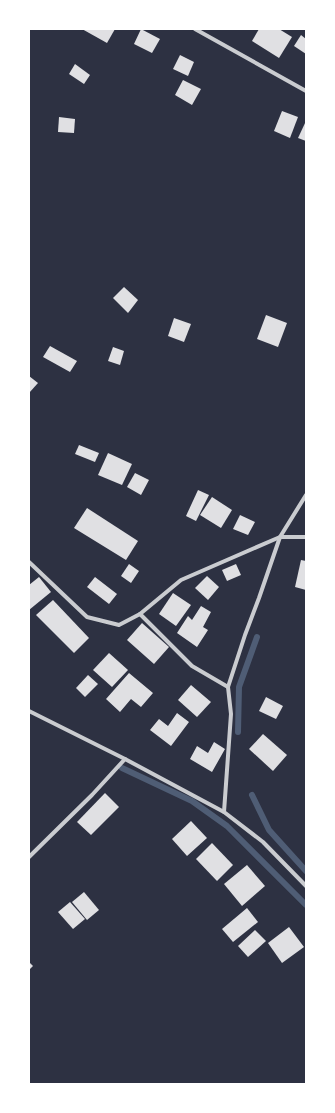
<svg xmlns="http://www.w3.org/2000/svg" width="335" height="1113" viewBox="0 0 335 1113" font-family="Figtree,sans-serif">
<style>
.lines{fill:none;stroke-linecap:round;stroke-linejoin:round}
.stream{stroke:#4f5d75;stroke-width:6}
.building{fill:#e0e0e3}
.minor{stroke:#caccd0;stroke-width:4}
</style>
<rect width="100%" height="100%" fill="#2d3142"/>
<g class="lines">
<g class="stream">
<path d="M238,732L239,687L257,637"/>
<path d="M122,768L192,801L227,826L306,905"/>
<path d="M252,795L269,830L306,871"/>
</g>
</g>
<g class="building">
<path d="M82,29H115L107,43Z"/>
<path d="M141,29L160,39L152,53L134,44Z"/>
<path d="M259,29H279L292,37L279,58L252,41Z"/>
<path d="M301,35L306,39V54L294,46Z"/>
<path d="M180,55L194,62L188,76L173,69Z"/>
<path d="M75,64L90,75L84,84L69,74Z"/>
<path d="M183,80L201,89L192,105L175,95Z"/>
<path d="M282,111L298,117L290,138L274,131Z"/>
<path d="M59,117L75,119L74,133L58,132Z"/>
<path d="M306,121V141L298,138Z"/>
<path d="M124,287L138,300L128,313L113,298Z"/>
<path d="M266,315L287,323L278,347L257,339Z"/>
<path d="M174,318L191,324L184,342L168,336Z"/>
<path d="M50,346L77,361L70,372L43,357Z"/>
<path d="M113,347L124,351L120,365L108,361Z"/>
<path d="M29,376L38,383L29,393Z"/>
<path d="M79,445L99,453L95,462L75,454Z"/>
<path d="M108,453L132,464L122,485L98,475Z"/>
<path d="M135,473L149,480L141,495L127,487Z"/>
<path d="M198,490L209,495L196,521L186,516Z"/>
<path d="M212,497L232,510L221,528L200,515Z"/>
<path d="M87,508L138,541L126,560L74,528Z"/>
<path d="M240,515L255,522L248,535L233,529Z"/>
<path d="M301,560L306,561V590L295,587Z"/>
<path d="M129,564L139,571L131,583L121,576Z"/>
<path d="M236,564L241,575L227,581L222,570Z"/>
<path d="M207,576L219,587L208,600L195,588Z"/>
<path d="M39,577L51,592L29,610V585Z"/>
<path d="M95,577L117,594L109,604L87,587Z"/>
<path d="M173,593L191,605L176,626L159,614Z"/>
<path d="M53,600L89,638L74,653L36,615Z"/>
<path d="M201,606L211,612L203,627L208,630L197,647L177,633L188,616L192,620Z"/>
<path d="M142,623L169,647L154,664L127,640Z"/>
<path d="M109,653L128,670L112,687L93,670Z"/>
<path d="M129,673L153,693L141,707L131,699L120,712L106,699Z"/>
<path d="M88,675L98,684L85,697L76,688Z"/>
<path d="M191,685L211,702L197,717L178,700Z"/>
<path d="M266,697L283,706L276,719L259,711Z"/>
<path d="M177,713L189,722L171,746L150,730L159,719L168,726Z"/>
<path d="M263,734L287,755L273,771L249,749Z"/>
<path d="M214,742L225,749L212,772L190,759L197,746L208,753Z"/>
<path d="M105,793L119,807L91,835L77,822Z"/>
<path d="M191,821L207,838L187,856L172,839Z"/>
<path d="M212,843L233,865L217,881L196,859Z"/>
<path d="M247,865L265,886L242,906L224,884Z"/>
<path d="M84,892L99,910L87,920L72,902Z"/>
<path d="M70,902L85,919L73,929L58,912Z"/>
<path d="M247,908L258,922L233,942L222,929Z"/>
<path d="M289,927L304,947L282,963L268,943Z"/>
<path d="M255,930L266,941L248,957L238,946Z"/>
<path d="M29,962L33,966L29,970Z"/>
</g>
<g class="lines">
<g class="minor">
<path d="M195,29L306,91"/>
<path d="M29,562L87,617L119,625L140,614"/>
<path d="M228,687L192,666L140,614L181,580L280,537H306"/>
<path d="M29,711L125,759L224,812L263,842L306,886"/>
<path d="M224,812L231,714L228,687L245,635L259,598L280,537L306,495"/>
<path d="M29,857L92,795L125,759"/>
</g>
</g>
<rect width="335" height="1113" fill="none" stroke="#ffffff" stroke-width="60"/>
</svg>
